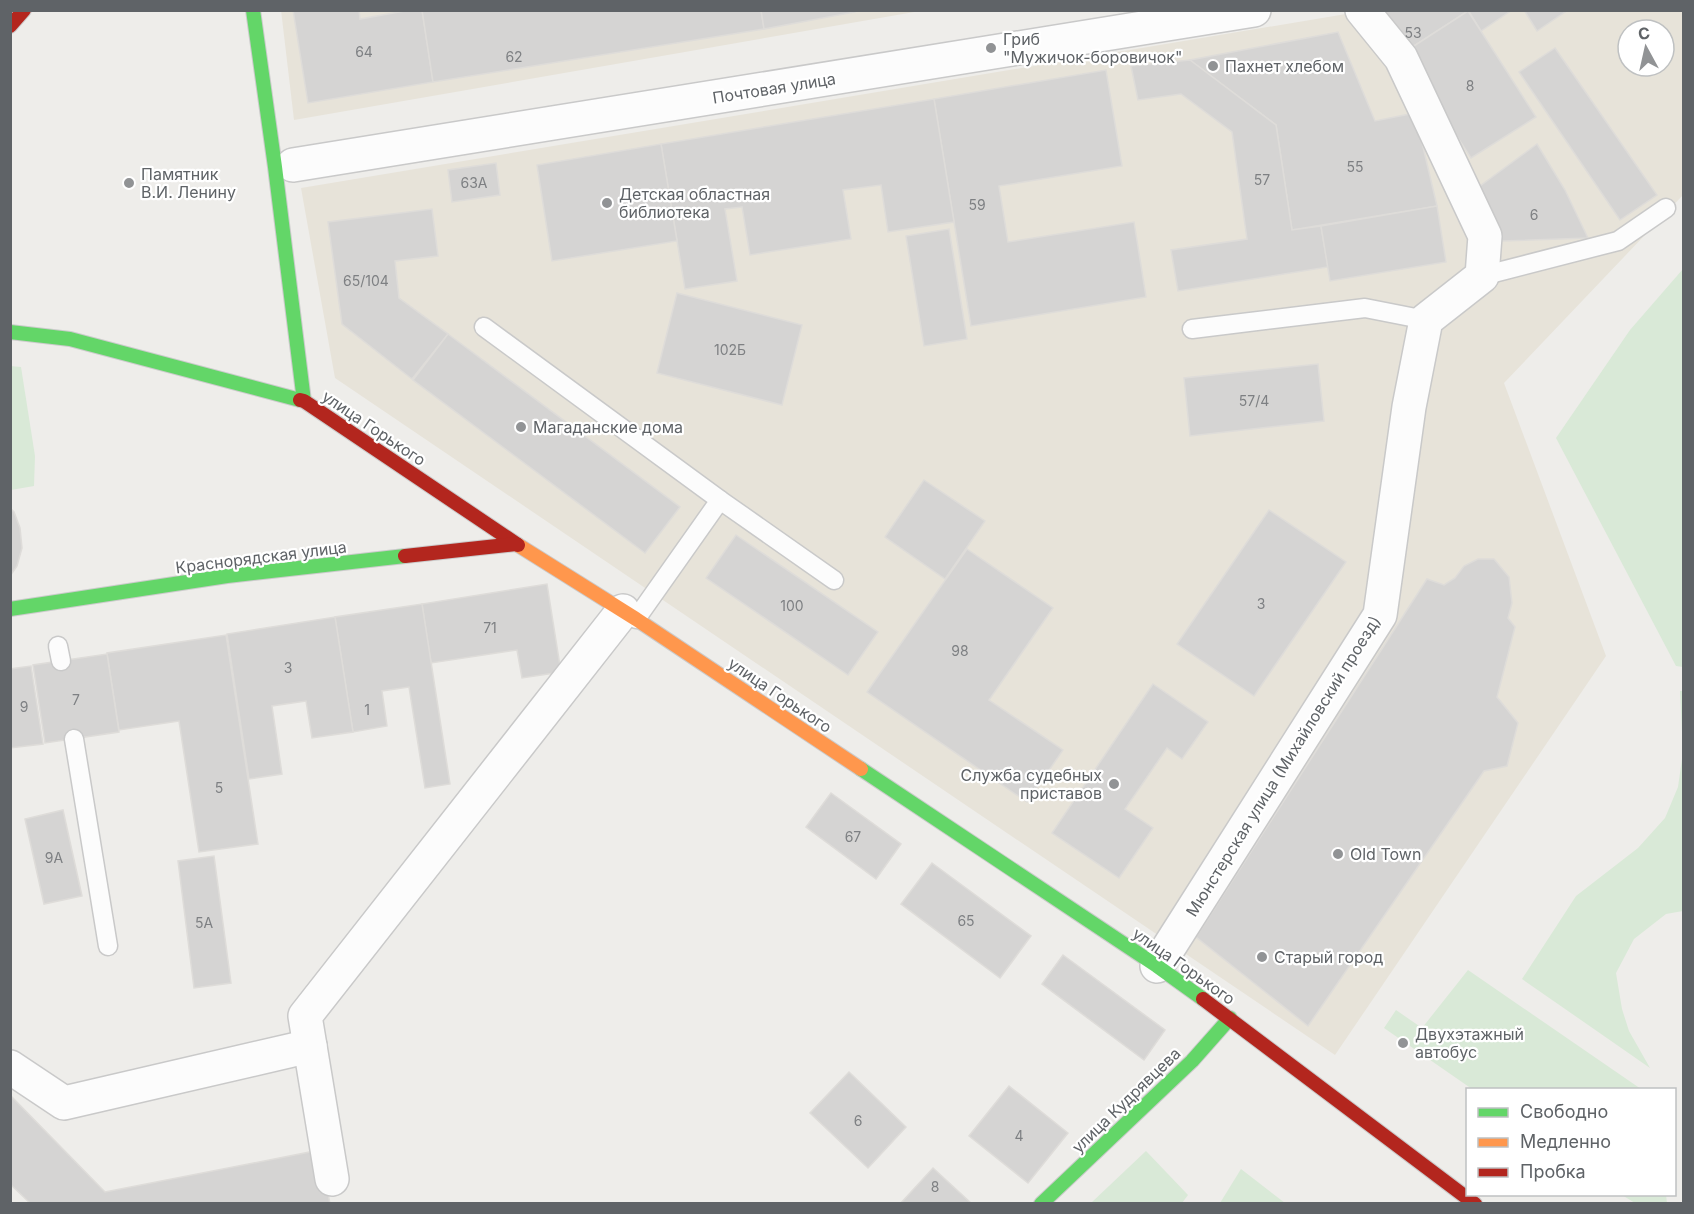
<svg xmlns="http://www.w3.org/2000/svg" width="1694" height="1214" viewBox="0 0 1694 1214" font-family="Inter,sans-serif">
<style>
.commercial{fill:#e7e3d9;fill-rule:evenodd}
.green{fill:#d9e9d7}
.building{fill:#d5d4d3;stroke:#dedcd9;stroke-width:1.5}
.lines{fill:none;stroke-linecap:round;stroke-linejoin:round}
.lane-casing{stroke:#c9c9c9;stroke-width:21}
.street-casing{stroke:#c9c9c9;stroke-width:36}
.fast-casing{stroke:#cbcbcb;stroke-width:16}
.slow-casing{stroke:#cbcbcb;stroke-width:16}
.jam-casing{stroke:#cbcbcb;stroke-width:16}
.lane{stroke:#fcfcfc;stroke-width:18}
.street{stroke:#fcfcfc;stroke-width:33}
.fast{stroke:#63d668;stroke-width:14}
.slow{stroke:#ff974d;stroke-width:14}
.jam{stroke:#b3261e;stroke-width:14}
.poi-dot{fill:#919395;stroke:#fff;stroke-width:2}
.labels{text-anchor:middle;dominant-baseline:central;stroke-width:4.5;stroke-linejoin:round;paint-order:stroke}
.number-label{font-size:14px;fill:#7e8083}
.poi-label{font-size:16px;fill:#5f6367;stroke:#fff;text-anchor:start}
.street-label{font-size:16px;fill:#5f6367;stroke:#fff}
</style>
<rect width="100%" height="100%" fill="#eeedea"/>
<g class="commercial">
<path d="M281,10L920,11L294,120Z"/>
<path d="M1351,11H1683V195L1504,383L1606,656L1335,1055L335,378L301,188L1346,14ZM1628,30H1664V66H1628Z"/>
</g>
<g class="green">
<path d="M1683,269V667L1676,666L1556,438L1630,330Z"/>
<path d="M10,366L21,367L35,456L34,486L11,490Z"/>
<path d="M1680,691H1684L1683,911L1666,914L1634,939L1616,973L1622,1009L1629,1031L1650,1068L1522,979L1576,896L1638,848L1665,818L1678,787L1683,752Z"/>
<path d="M1468,970L1641,1089H1472L1384,1028L1396,1010L1422,1028Z"/>
<path d="M1146,1151L1188,1195L1182,1203H1091Z"/>
<path d="M1241,1169L1285,1203H1220Z"/>
<path d="M1622,1195H1666L1667,1203H1635Z"/>
</g>
<g class="building">
<path d="M293,10H359L360,19L410,10H422L433,82L308,103Z"/>
<path d="M422,10H761L764,29L433,82Z"/>
<path d="M761,10H855V12L764,29Z"/>
<path d="M1376,10L1468,11L1403,53Z"/>
<path d="M1468,10H1512L1481,31Z"/>
<path d="M1524,10H1568L1537,31Z"/>
<path d="M1468,11L1536,117L1471,158L1403,53Z"/>
<path d="M1338,32L1375,121L1415,113L1437,206L1292,230L1276,125L1190,60Z"/>
<path d="M1555,48L1657,195L1620,220L1519,72Z"/>
<path d="M1190,60L1276,125L1292,230L1321,226L1328,267L1178,291L1171,250L1247,239L1232,132L1181,94L1138,100L1131,66Z"/>
<path d="M1106,70L1122,166L999,186L1008,242L1134,222L1146,297L971,326L934,99Z"/>
<path d="M934,99L954,222L888,232L881,185L843,190L851,239L750,255L742,207L725,209L737,281L685,289L661,144Z"/>
<path d="M661,144L677,241L552,261L537,165Z"/>
<path d="M1537,144L1565,190L1588,238L1502,241L1480,186Z"/>
<path d="M496,163L500,195L452,202L448,170Z"/>
<path d="M1437,206L1446,262L1330,281L1321,226Z"/>
<path d="M432,209L438,256L395,261L399,298L448,334L412,379L342,324L328,222Z"/>
<path d="M949,229L967,339L924,346L906,236Z"/>
<path d="M677,293L802,325L782,405L657,373Z"/>
<path d="M448,334L680,507L645,553L413,380Z"/>
<path d="M1318,364L1324,421L1190,436L1184,378Z"/>
<path d="M924,480L985,521L945,579L885,537Z"/>
<path d="M10,508L14,512L20,528L22,548L17,566L10,576Z"/>
<path d="M1269,510L1346,562L1254,696L1177,644Z"/>
<path d="M736,535L878,632L848,675L706,578Z"/>
<path d="M967,549L1053,608L989,700L1063,750L1027,802L867,692Z"/>
<path d="M1478,559H1494L1509,577L1512,603L1508,618L1515,627L1497,697L1518,723L1507,766L1484,771L1308,1026L1196,937L1427,579L1444,585L1455,578L1464,566Z"/>
<path d="M547,584L561,672L522,678L517,650L431,663L422,604Z"/>
<path d="M422,604L450,784L425,788L409,687L382,691L387,726L353,732L335,617Z"/>
<path d="M335,617L353,732L312,738L306,701L272,706L282,774L249,779L227,634Z"/>
<path d="M226,635L258,844L199,852L179,721L119,730L107,653Z"/>
<path d="M107,654L119,732L45,743L33,665Z"/>
<path d="M31,666L43,744L10,748V669Z"/>
<path d="M1153,684L1208,722L1182,759L1167,748L1125,809L1153,828L1119,878L1052,833Z"/>
<path d="M831,793L901,844L876,879L806,827Z"/>
<path d="M63,810L82,896L44,904L25,819Z"/>
<path d="M214,856L231,983L194,988L178,861Z"/>
<path d="M932,863L1031,936L1000,978L901,904Z"/>
<path d="M1063,955L1165,1030L1144,1060L1042,984Z"/>
<path d="M849,1072L906,1127L868,1168L810,1113Z"/>
<path d="M1009,1086L1068,1133L1028,1183L969,1136Z"/>
<path d="M10,1095L105,1192L320,1150L330,1204H31L10,1184Z"/>
<path d="M933,1168L972,1204H900Z"/>
</g>
<g class="lines">
<defs>
<g id="lane">
<path d="M1482,276L1618,241L1666,208"/>
<path d="M484,327L720,500L636,619"/>
<path d="M1192,329L1365,308L1426,320"/>
<path d="M720,500L834,580"/>
<path d="M58,646L61,661"/>
<path d="M74,739L108,946"/>
</g>
<g id="street">
<path d="M293,165L1254,10"/>
<path d="M1157,966L1380,615L1409,407L1426,320L1482,276L1485,236L1401,58L1362,10"/>
<path d="M10,1067L64,1103L310,1046"/>
<path d="M332,1179L305,1016L623,611"/>
</g>
<g id="fast">
<path d="M253,10L275,167L304,401"/>
<path d="M10,332L70,339L300,400"/>
<path d="M10,609L227,576L405,556"/>
<path d="M861,769L1157,966L1203,999"/>
<path d="M1041,1204L1192,1061L1230,1018"/>
</g>
<path id="slow" d="M518,545L636,619L861,769"/>
<g id="jam">
<path d="M10,26L24,10"/>
<path d="M300,400L304,401L518,545"/>
<path d="M405,556L516,544"/>
<path d="M1203,999L1475,1204"/>
</g>
</defs>
<use href="#lane" class="lane-casing"/>
<use href="#street" class="street-casing"/>
<use href="#fast" class="fast-casing"/>
<use href="#slow" class="slow-casing"/>
<use href="#jam" class="jam-casing"/>
<use href="#lane" class="lane"/>
<use href="#street" class="street"/>
<use href="#fast" class="fast"/>
<use href="#slow" class="slow"/>
<use href="#jam" class="jam"/>
</g>
<g class="poi-dot">
<circle cx="991" cy="48" r="6"/>
<circle cx="1213" cy="66" r="6"/>
<circle cx="129" cy="183" r="6"/>
<circle cx="607" cy="203" r="6"/>
<circle cx="521" cy="427" r="6"/>
<circle cx="1114" cy="784" r="6"/>
<circle cx="1338" cy="854" r="6"/>
<circle cx="1262" cy="957" r="6"/>
<circle cx="1403" cy="1043" r="6"/>
</g>
<g class="labels">
<g class="number-label">
<text x="1413" y="32">53</text>
<text x="364" y="51">64</text>
<text x="514" y="56">62</text>
<text x="1470" y="85">8</text>
<text x="1355" y="166">55</text>
<text x="1262" y="179">57</text>
<text x="474" y="182">63А</text>
<text x="977" y="204">59</text>
<text x="1534" y="214">6</text>
<text x="366" y="280">65/104</text>
<text x="730" y="349">102Б</text>
<text x="1254" y="400">57/4</text>
<text x="1261" y="603">3</text>
<text x="792" y="605">100</text>
<text x="490" y="627">71</text>
<text x="960" y="650">98</text>
<text x="288" y="667">3</text>
<text x="76" y="699">7</text>
<text x="24" y="706">9</text>
<text x="367" y="709">1</text>
<text x="219" y="787">5</text>
<text x="853" y="836">67</text>
<text x="54" y="857">9А</text>
<text x="966" y="920">65</text>
<text x="204" y="922">5А</text>
<text x="858" y="1120">6</text>
<text x="1019" y="1135">4</text>
<text x="935" y="1186">8</text>
</g>
<g class="poi-label">
<text x="1003" y="39">Гриб<tspan x="1003" dy="18">"Мужичок-боровичок"</tspan></text>
<text x="1225" y="66">Пахнет хлебом</text>
<text x="141" y="174">Памятник<tspan x="141" dy="18">В.И. Ленину</tspan></text>
<text x="619" y="194">Детская областная<tspan x="619" dy="18">библиотека</tspan></text>
<text x="533" y="427">Магаданские дома</text>
<text x="1102" y="775" text-anchor="end">Служба судебных<tspan x="1102" dy="18">приставов</tspan></text>
<text x="1350" y="854">Old Town</text>
<text x="1274" y="957">Старый город</text>
<text x="1415" y="1034">Двухэтажный<tspan x="1415" dy="18">автобус</tspan></text>
</g>
<g class="street-label">
<text transform="translate(774 88) rotate(-9)">Почтовая улица</text>
<text transform="translate(374 428) rotate(34)">улица Горького</text>
<text transform="translate(261 557) rotate(-7)">Краснорядская улица</text>
<text transform="translate(780 695) rotate(34)">улица Горького</text>
<text transform="translate(1283 766) rotate(-58)">Мюнстерская улица (Михайловский проезд)</text>
<text transform="translate(1184 966) rotate(35)">улица Горького</text>
<text transform="translate(1126 1100) rotate(-44)">улица Кудрявцева</text>
</g>
</g>
<rect width="1694" height="1214" fill="none" stroke="#5f6367" stroke-width="24"/>
<rect x="1466" y="1088" width="210" height="108" fill="#ffffff" stroke="#bfc1c2" stroke-width="1.5"/>
<rect x="1478" y="1108" width="30" height="9" fill="#63d668" stroke="#bfc1c2" stroke-width="1.5"/>
<text x="1520" y="1118" font-size="18" fill="#5f6367">Свободно</text>
<rect x="1478" y="1138" width="30" height="9" fill="#ff974d" stroke="#bfc1c2" stroke-width="1.5"/>
<text x="1520" y="1148" font-size="18" fill="#5f6367">Медленно</text>
<rect x="1478" y="1168" width="30" height="9" fill="#b3261e" stroke="#bfc1c2" stroke-width="1.5"/>
<text x="1520" y="1178" font-size="18" fill="#5f6367">Пробка</text>
<g transform="translate(1646 48) rotate(352)"><circle r="28" fill="#ffffff" stroke="#bfc1c2" stroke-width="1.5"/>
<path d="M0-4.5L10 22L0 15L-10 22Z" fill="#919395"/>
<text y="-9" font-size="16" font-weight="bold" text-anchor="middle" fill="#5f6367">С</text>
</g>
</svg>
